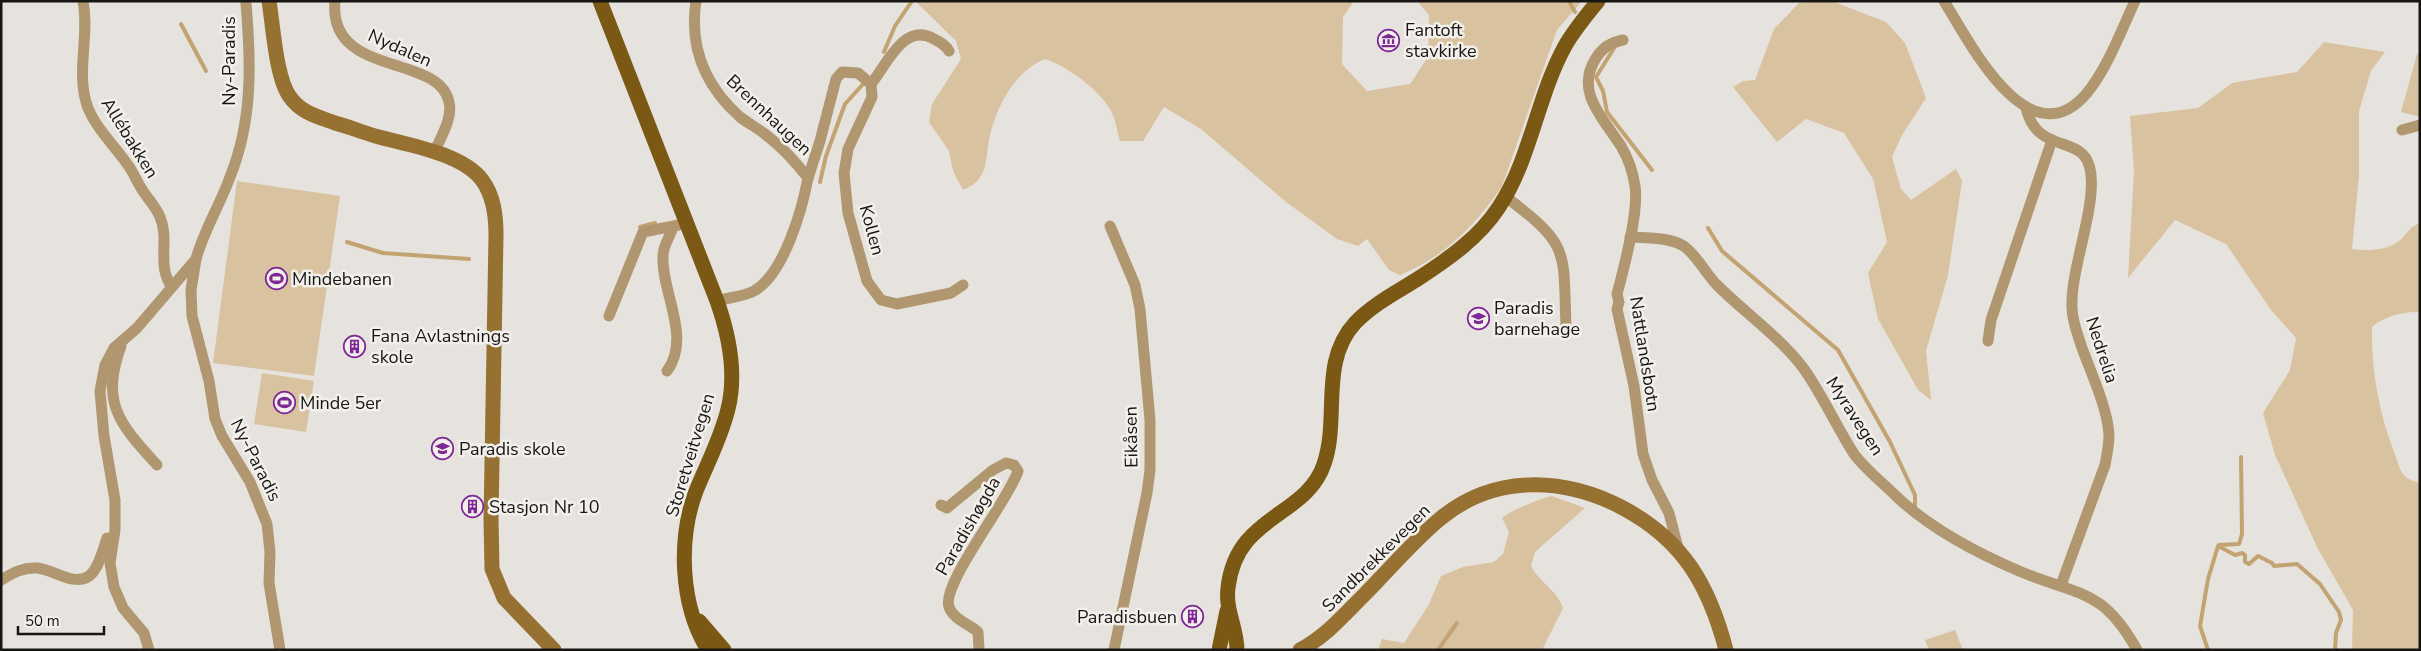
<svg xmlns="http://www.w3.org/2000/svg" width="2421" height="651" viewBox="0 0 2421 651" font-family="'Nunito Sans',sans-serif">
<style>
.green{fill:#d9c29f}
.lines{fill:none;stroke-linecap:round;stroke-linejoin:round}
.stream{stroke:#c3a372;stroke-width:4}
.street{stroke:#b09770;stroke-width:11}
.secondary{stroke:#967132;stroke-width:15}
.primary{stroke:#7c5815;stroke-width:15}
.labels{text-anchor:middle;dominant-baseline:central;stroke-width:5;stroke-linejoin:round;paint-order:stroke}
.poi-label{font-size:18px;fill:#171614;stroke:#f3f0eb;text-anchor:start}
.street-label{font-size:18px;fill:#171614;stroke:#f3f0eb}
</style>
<rect width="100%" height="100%" fill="#e6e3de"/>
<g class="green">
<path d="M915,1H1354L1343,17L1342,64L1367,91L1410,84L1428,57L1429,15L1417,1H1582L1557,30L1502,186C1476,225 1443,258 1400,275L1389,270L1367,239L1358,246L1337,239L1286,202L1201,129L1164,107L1143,141H1120C1117,132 1116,120 1111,111C1100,90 1067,66 1045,59C1016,71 999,102 991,131C984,155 992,179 963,190L953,171L949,151L929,122L932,104L961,59L956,41Z"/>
<path d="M1817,1H1832L1886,22L1905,43L1926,98L1902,135L1892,157L1901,189L1911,200L1956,169L1962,181L1948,275L1926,351L1931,400L1918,390L1878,319L1868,273L1887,242L1873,179L1844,133L1806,119L1777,142L1733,87L1743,81L1755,80L1774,29L1799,3Z"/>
<path d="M2324,42L2385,52L2371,71L2359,111V175L2352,249C2367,251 2386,251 2399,241C2406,235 2410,226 2420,223V312C2404,311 2384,316 2372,327C2371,370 2379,412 2394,452C2397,459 2399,469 2403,474C2408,480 2413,481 2420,483V650H2352L2353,610L2317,547L2275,455L2263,413L2290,370L2296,338L2271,310L2226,244L2175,220L2128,278L2134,171L2130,116L2198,108L2232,83L2297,72Z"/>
<path d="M2420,53V117L2401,112L2417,54Z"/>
<path d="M237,181L340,196L314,376L213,363Z"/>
<path d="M262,373L314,381L306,432L254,424Z"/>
<path d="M1552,496L1585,508L1535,552L1531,566C1539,582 1557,590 1563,608L1542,650H1378L1382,639L1404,643L1428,606L1441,576L1463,567L1494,562L1503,554L1509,532L1502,518C1509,511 1542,498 1552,496Z"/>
<path d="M1955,630L1963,650H1929L1925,640Z"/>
</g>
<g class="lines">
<g class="stream">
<path d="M1569,1L1575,12"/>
<path d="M181,24L206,71"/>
<path d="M1616,45L1596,77L1603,91L1607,112L1652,170"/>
<path d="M884,52L895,26L912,1"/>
<path d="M820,182L826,156L845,104L865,82"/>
<path d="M640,227L655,223"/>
<path d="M1708,228L1722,251L1838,350L1890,442L1915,495V509"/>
<path d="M347,242L383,253L469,259"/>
<path d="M2219,545L2239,544L2242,534L2241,457"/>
<path d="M1438,650L1457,623"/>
<path d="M2208,650L2200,626L2208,579L2218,546L2235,555L2242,553L2245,555V562L2249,564L2258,556L2272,563L2274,566L2297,564L2320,584L2339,612L2341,620L2336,633L2335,650"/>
</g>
<g class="street">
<path d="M83,1C90,36 75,74 88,108C97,130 117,148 130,168C135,176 139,186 145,194C150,201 157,209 160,217C170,240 156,266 172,287"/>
<path d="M335,1C328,78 439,53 449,102C453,119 440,138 434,153"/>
<path d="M696,1C689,48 705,86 740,117C748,123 757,128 765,134C782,147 795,161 808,178C802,210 784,274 754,291C743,297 729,297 717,301"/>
<path d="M1944,1C1969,41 2029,162 2087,93C2108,67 2121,31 2135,1"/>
<path d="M1623,40C1612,42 1602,48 1596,58C1574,92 1604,119 1621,146C1628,158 1633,172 1635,186C1639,212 1624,268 1617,294L1619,302L1617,309L1634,386L1643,454L1652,480L1669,513L1678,548"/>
<path d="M871,84C886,66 904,21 934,39C940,42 946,45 949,51"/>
<path d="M2026,108C2037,154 2080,135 2089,165C2100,200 2070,267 2072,308C2072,321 2078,335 2082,348C2091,372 2108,410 2109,435C2109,445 2107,455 2105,465L2061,585"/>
<path d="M2402,130L2420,125"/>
<path d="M808,178L820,141L836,79L842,72L858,73L871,84L872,97L848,149L844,173L848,213L867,281L881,300L897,304L951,293L963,285"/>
<path d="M1506,197C1571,246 1563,250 1566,327"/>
<path d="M1110,226L1135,285L1140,309L1150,420V470L1147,493L1114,650"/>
<path d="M1630,237C1648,238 1671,237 1685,247C1698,257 1706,274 1717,285C1745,313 1780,337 1804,369C1823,396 1836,426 1854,454C1866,470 1883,483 1897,497C1930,528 1977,553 2019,571C2078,596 2102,587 2137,650"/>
<path d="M196,259C204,230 220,205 230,177C253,120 251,63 246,3"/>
<path d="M609,316L643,232L679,225"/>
<path d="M1988,341L1991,320L2052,140"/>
<path d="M121,346C100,404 120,424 157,465"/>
<path d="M667,371C692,337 661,292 663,256C663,245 670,237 673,227"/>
<path d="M941,505L947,508L993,470L1006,463L1014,465L1018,471C1009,500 941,584 949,607C953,619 969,624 978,632L979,650"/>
<path d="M1,580C13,573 23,567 37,568C53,569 74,587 89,576C99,569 103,549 107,538"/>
<path d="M149,650L144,633L123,608L114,587L110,563L115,530V500L104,436L100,391L105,365L114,348L137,328L196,259L191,290L192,316L209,381L215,419L222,436L250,482L267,524L270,552L269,583L280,650"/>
</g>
<g class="secondary">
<path d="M269,1C273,25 276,79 290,97C301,113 319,117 335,123C350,127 364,133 379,137C409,145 463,154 482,180C494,196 496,216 496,235L491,519L492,569L504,598L554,650"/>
<path d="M1300,650C1325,637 1343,616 1363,596C1388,571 1413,541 1441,518C1495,474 1564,477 1623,508C1683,540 1709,585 1726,650"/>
</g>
<g class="primary">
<path d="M600,1L717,301C729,335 737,373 728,409C721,438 707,464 696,491C678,539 680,605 708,650"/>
<path d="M699,621L724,650"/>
<path d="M1219,650L1227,611"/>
<path d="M1237,650C1237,628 1225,610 1228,588C1236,514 1306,518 1324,464C1340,418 1319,362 1355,323C1372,305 1395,293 1416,280C1447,260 1479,238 1499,207C1531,158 1537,97 1565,46C1574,30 1586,16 1598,1"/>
</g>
</g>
<defs>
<symbol id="museum-ring" viewBox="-11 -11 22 22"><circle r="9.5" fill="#f3f0eb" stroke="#7e2796" stroke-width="1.5"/><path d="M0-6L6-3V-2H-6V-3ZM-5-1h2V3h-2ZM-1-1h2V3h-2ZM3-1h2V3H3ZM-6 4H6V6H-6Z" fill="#7e2796"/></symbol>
<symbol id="stadium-ring" viewBox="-11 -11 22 22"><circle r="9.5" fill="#f3f0eb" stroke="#7e2796" stroke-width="1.5"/><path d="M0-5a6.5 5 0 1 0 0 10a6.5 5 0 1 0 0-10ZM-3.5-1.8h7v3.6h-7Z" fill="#7e2796"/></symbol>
<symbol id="school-ring" viewBox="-11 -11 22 22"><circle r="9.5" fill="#f3f0eb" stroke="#7e2796" stroke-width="1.5"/><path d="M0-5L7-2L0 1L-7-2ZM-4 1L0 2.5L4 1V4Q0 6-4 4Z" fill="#7e2796"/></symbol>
<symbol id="building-ring" viewBox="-11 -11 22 22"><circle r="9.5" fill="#f3f0eb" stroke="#7e2796" stroke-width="1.5"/><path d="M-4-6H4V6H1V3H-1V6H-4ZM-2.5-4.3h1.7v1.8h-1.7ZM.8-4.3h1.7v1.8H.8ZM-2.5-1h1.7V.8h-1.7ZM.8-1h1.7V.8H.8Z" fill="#7e2796"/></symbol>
</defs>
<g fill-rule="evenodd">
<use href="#museum-ring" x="1376" y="28" width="25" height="25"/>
<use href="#stadium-ring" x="264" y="266" width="25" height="25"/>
<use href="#school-ring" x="1466" y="306" width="25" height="25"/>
<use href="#building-ring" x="342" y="334" width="25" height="25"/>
<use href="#stadium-ring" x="272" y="390" width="25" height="25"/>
<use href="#school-ring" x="430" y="436" width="25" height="25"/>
<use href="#building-ring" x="460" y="494" width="25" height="25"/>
<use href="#building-ring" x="1180" y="604" width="25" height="25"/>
</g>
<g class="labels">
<g class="poi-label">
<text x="1405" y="30">Fantoft<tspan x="1405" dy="21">stavkirke</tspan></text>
<text x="292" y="279">Mindebanen</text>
<text x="1494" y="308">Paradis<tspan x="1494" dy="21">barnehage</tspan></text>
<text x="371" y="336">Fana Avlastnings<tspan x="371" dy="21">skole</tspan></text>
<text x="300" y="403">Minde 5er</text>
<text x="459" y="449">Paradis skole</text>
<text x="489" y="507">Stasjon Nr 10</text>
<text x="1177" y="617" text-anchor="end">Paradisbuen</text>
</g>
<g class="street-label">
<text transform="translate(400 48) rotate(24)">Nydalen</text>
<text transform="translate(229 61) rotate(-90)">Ny-Paradis</text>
<text transform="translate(769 115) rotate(43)">Brennhaugen</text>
<text transform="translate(130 138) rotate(58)">Allébakken</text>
<text transform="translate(872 230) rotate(75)">Kollen</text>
<text transform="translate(2102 350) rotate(72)">Nedrelia</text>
<text transform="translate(1645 354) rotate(81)">Nattlandsbotn</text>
<text transform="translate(1855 416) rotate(57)">Myravegen</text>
<text transform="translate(1131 437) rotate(-91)">Eikåsen</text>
<text transform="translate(690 455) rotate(-73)">Storetveitvegen</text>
<text transform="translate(256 460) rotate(63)">Ny-Paradis</text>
<text transform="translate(968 526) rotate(-60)">Paradishøgda</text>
<text transform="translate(1376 558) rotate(-45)">Sandbrekkevegen</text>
</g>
</g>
<rect width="2421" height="651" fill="none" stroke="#171614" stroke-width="5"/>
<path d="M18 626v8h86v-8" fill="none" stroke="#171614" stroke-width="2.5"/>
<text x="25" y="626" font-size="15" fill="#171614" stroke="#f3f0eb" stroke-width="4" paint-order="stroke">50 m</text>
</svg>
